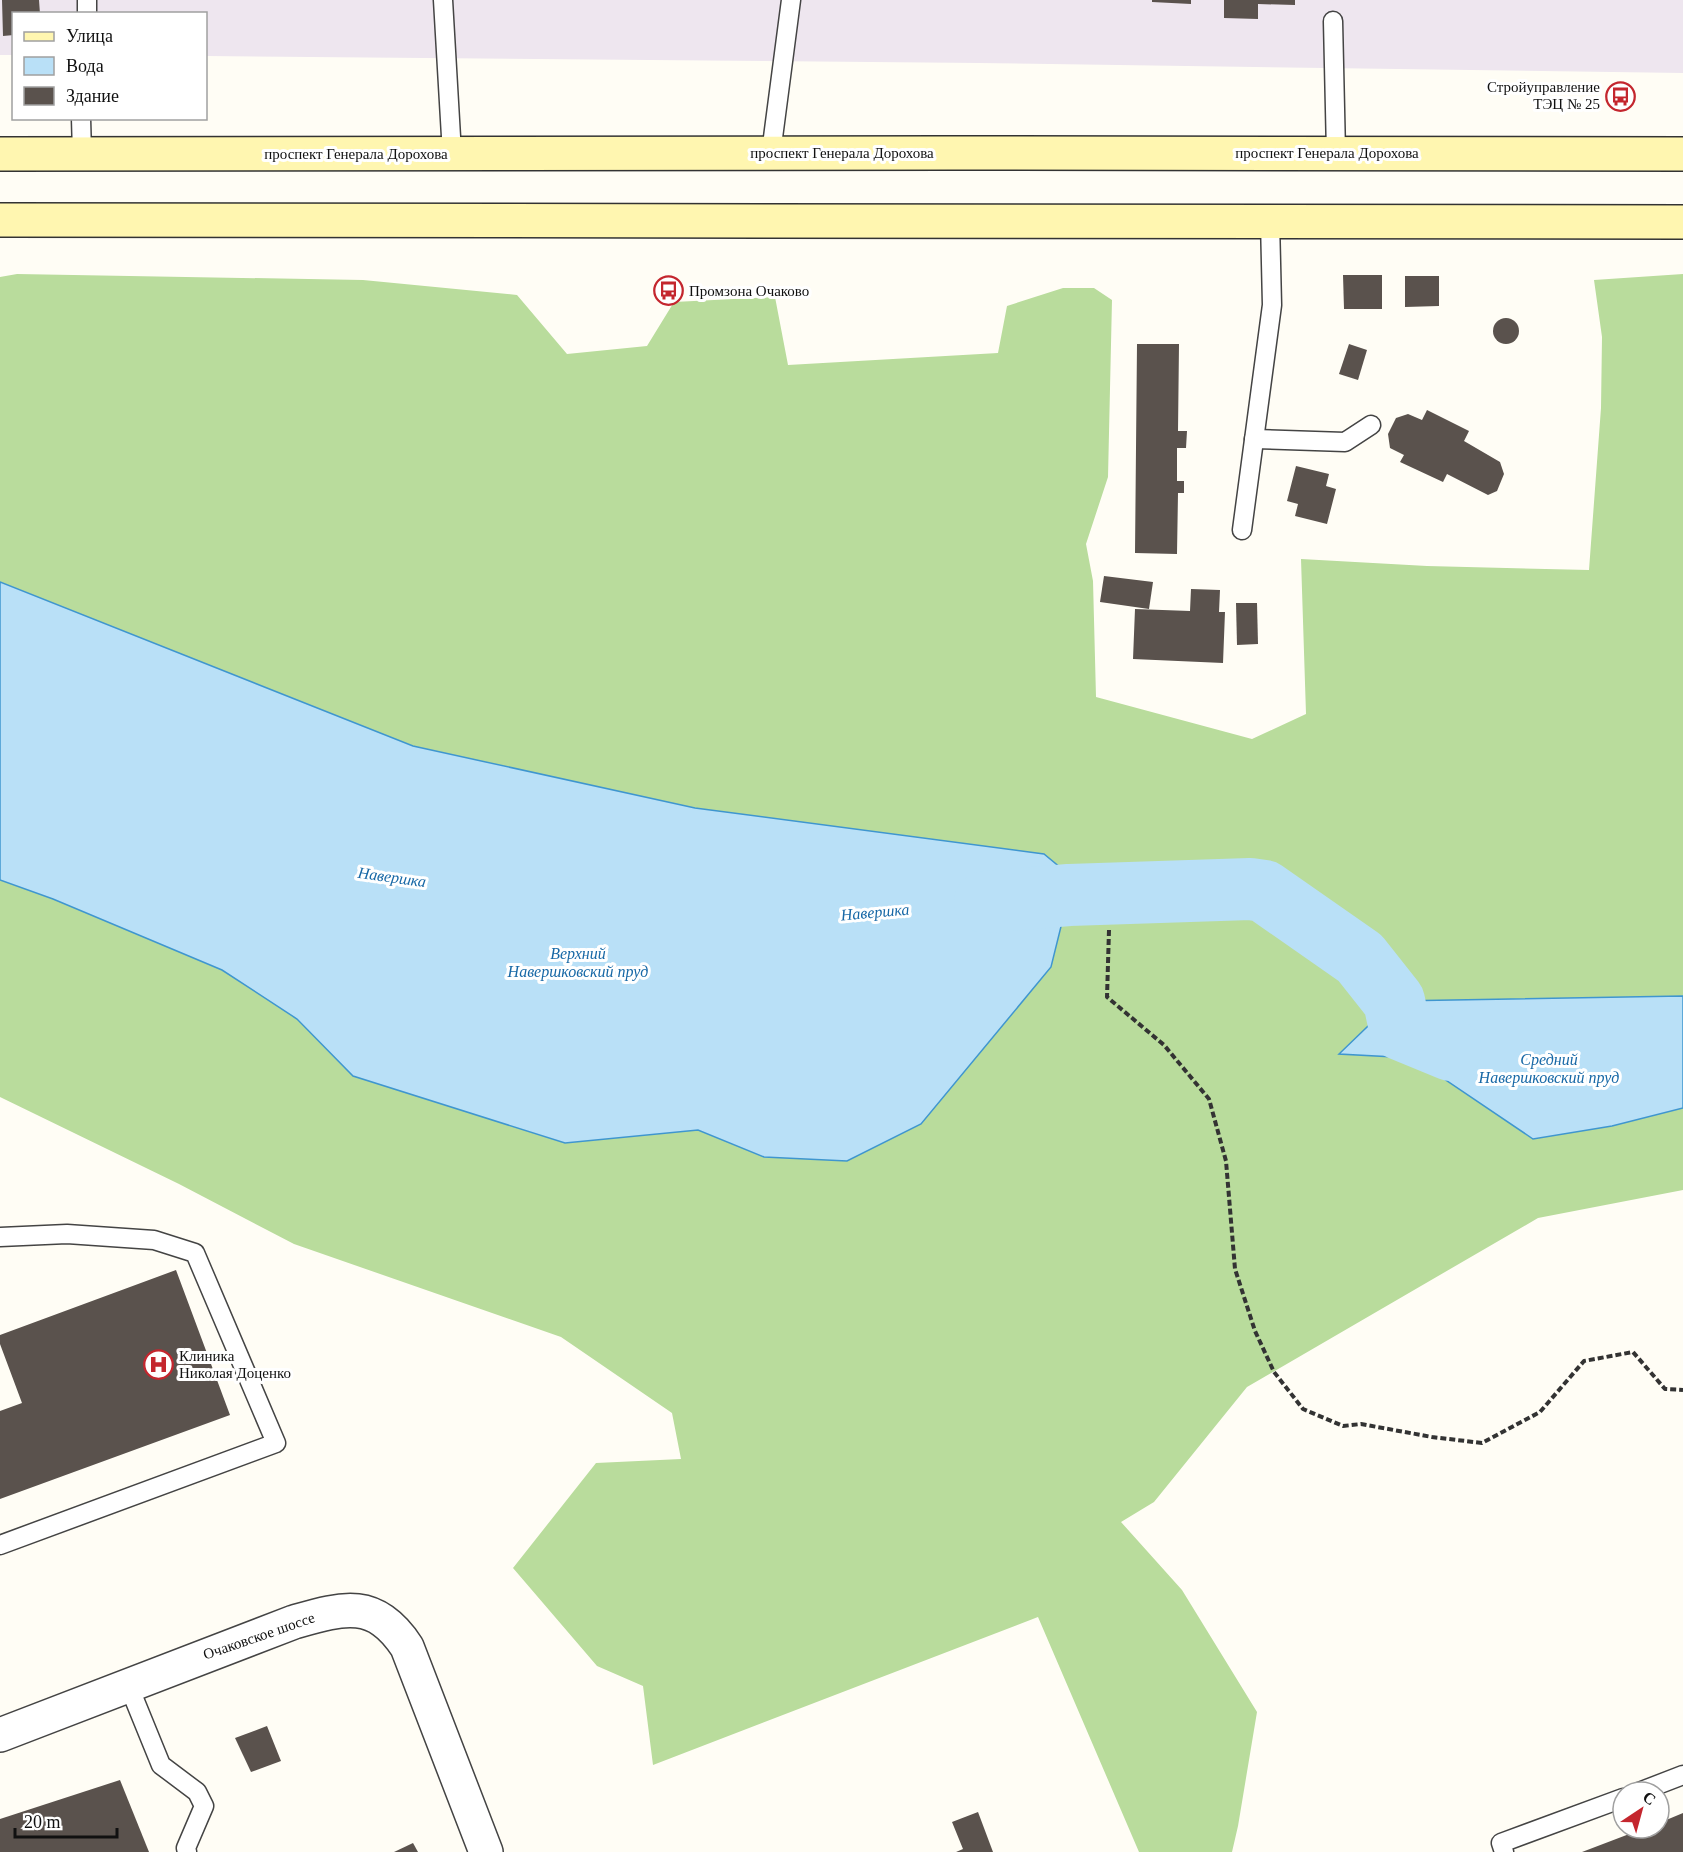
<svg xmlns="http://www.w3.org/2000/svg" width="1683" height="1852" viewBox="0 0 1683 1852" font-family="Georgia,serif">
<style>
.industrial{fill:#eee6ef}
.forest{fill:#b9dc9c}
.water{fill:#b9e0f7;stroke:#3f96cf;stroke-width:1.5}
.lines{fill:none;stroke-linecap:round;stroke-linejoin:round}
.river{stroke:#b9e0f7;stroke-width:62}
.building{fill:#5a524d}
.service-casing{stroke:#444;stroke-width:21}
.tertiary-casing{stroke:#444;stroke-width:36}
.secondary-casing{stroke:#333;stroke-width:36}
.path{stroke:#333;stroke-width:4;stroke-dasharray:6 3;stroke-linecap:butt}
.service{stroke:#fff;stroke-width:18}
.tertiary{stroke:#fff;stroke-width:33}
.secondary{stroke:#fff6b0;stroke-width:33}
.labels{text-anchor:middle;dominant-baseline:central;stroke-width:6;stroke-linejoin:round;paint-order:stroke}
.poi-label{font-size:15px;fill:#111;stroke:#fff;text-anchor:start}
.street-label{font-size:15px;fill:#111;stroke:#fff}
.water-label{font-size:16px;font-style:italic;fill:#1768a6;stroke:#fff}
</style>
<rect width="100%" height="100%" fill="#fffdf5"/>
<path class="industrial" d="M0,0H1683V73L979,63L206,56V14H14L13,55H0Z"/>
<path class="forest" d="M17,274L363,280L517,295L567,354L647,346L674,302L775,297L788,365L998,353L1007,306L1063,288H1094L1112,300L1108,477L1086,544L1093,581L1096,697L1252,739L1306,714L1301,559L1427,566L1589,570L1601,408L1602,337L1594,280L1683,274V996L1622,998L1340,1054L1413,1058L1533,1139L1612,1126L1683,1108V1190L1538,1218L1247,1387L1154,1502L1121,1522L1182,1590L1257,1712L1238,1826L1232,1852H1139L1038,1617L653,1765L643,1686L597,1666L513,1568L596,1463L681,1459L672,1413L561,1337L294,1244L179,1184L0,1097V880L53,899L222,970L297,1019L354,1076L565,1143L698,1130L764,1157L921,1124L1051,967L1073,878L695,808L413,746L0,582V277Z"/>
<g class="water">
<path d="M0,582L413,746L695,808L1044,854L1073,878L1051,967L921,1124L847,1161L764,1157L698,1130L565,1143L353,1076L297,1019L222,970L53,899L0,880Z"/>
<path d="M1683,996V1108L1612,1126L1533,1139L1413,1058L1339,1054L1394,1001Z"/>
</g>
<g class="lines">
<path class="river" d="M985,902L1069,895L1250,889L1264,891L1360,958L1394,1001L1400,1029L1451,1050"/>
</g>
<g class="building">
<path d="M2,0H39L40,14H14V35L3,36Z"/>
<path d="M1152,0H1191V4L1152,2Z"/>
<path d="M1224,0H1295V5L1258,4V19L1224,18Z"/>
<path d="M1343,275H1382V309H1344Z"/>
<path d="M1405,276H1439V306L1405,307Z"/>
<circle cx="1506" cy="331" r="13"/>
<path d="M1137,344H1179L1178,431H1187L1186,448H1177V481H1184V493H1178L1177,554L1135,553Z"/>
<path d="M1349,344L1367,350L1358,380L1339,374Z"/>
<path d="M1427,410L1469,431L1464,441L1500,462L1504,474L1497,491L1488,495L1447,474L1443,482L1400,462L1404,455L1390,448L1388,434L1396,418L1408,414L1422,420Z"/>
<path d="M1296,466L1329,474L1326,486L1336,489L1327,524L1295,516L1298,504L1287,501Z"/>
<path d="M1104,576L1153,582L1149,609L1100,602Z"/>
<path d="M1191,589L1220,590L1219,612H1225L1223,663L1133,659L1135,609L1190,611Z"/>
<path d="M1236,603H1257L1258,644L1237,645Z"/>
<path d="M176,1270L230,1415L0,1499V1411L22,1403L0,1344V1335Z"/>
<path d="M267,1726L281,1761L251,1772L235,1738Z"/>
<path d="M120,1780L149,1852H0V1819Z"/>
<path d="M978,1812L993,1852H956L963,1849L952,1822Z"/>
<path d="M1683,1813V1852H1582L1645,1828H1659V1823Z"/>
<path d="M413,1843L418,1852H394Z"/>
</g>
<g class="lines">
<defs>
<g id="service">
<path d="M443,0L452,154"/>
<path d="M87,14V0"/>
<path d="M1333,21L1336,153"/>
<path d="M81,118L82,154"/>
<path d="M771,153L791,0"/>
<path d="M1254,439L1345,442L1371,425"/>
<path d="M1242,530L1272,305L1270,221"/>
<path d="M0,1237L67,1234L154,1240L195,1253L276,1443L0,1545"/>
<path d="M128,1684L161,1765L197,1792L204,1806L186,1848L187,1852"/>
<path d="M1639,1792L1683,1775"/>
<path d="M1504,1852L1501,1843L1623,1798"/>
</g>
<path id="tertiary" d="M0,1735L294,1622C343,1608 375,1598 407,1647L486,1852"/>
<g id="secondary">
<path d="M0,154L947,153L1683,154"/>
<path d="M0,220L1683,222"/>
</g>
</defs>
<use href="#service" class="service-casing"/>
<use href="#tertiary" class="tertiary-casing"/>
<use href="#secondary" class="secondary-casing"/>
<path class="path" d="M1109,930L1107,997L1164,1045L1209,1099L1226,1161L1235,1269L1255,1331L1274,1372L1303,1409L1343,1426L1361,1424L1432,1437L1482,1443L1540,1412L1584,1361L1633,1352L1665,1389L1683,1390"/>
<use href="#service" class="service"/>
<use href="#tertiary" class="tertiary"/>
<use href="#secondary" class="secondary"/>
</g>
<defs>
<symbol id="bus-ring" viewBox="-11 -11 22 22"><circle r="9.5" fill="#fff" stroke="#c4262e" stroke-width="1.5"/><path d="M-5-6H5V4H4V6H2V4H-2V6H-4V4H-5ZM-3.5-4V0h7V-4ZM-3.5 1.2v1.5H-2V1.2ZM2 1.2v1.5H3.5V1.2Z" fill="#c4262e"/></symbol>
<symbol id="hospital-ring" viewBox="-11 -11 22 22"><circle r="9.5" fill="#fff" stroke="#c4262e" stroke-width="1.5"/><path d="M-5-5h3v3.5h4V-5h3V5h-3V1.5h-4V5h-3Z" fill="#c4262e"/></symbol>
</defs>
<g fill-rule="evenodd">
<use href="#bus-ring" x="1604" y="80" width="33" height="33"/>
<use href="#bus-ring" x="652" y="274" width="33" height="33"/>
<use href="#hospital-ring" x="142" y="1348" width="33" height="33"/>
</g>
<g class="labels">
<g class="poi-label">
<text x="1600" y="87" text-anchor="end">Стройуправление<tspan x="1600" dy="17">ТЭЦ № 25</tspan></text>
<text x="689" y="291">Промзона Очаково</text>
<text x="179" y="1356">Клиника<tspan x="179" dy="17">Николая Доценко</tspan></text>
</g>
<g class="street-label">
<text x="842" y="153">проспект Генерала Дорохова</text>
<text x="1327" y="153">проспект Генерала Дорохова</text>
<text x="356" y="154">проспект Генерала Дорохова</text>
<text transform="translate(259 1636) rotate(-19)">Очаковское шоссе</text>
</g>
<g class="water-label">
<text transform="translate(392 877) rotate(8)">Навершка</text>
<text transform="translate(875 912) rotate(-5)">Навершка</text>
<text x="578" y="953">Верхний<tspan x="578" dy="18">Навершковский пруд</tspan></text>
<text x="1549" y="1059">Средний<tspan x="1549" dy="18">Навершковский пруд</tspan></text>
</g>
</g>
<rect x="12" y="12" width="195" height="108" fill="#ffffff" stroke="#a0a0a0" stroke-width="1.5"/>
<rect x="24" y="32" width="30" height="9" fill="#fff6b0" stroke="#a0a0a0" stroke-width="1.5"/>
<text x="66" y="42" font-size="18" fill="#111111">Улица</text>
<rect x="24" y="57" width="30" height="18" fill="#b9e0f7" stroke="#a0a0a0" stroke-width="1.5"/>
<text x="66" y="72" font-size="18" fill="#111111">Вода</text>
<rect x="24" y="87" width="30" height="18" fill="#5a524d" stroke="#a0a0a0" stroke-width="1.5"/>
<text x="66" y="102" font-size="18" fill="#111111">Здание</text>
<g transform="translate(1641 1810) rotate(36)"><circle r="28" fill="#ffffff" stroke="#a0a0a0" stroke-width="1.5"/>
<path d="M0-4.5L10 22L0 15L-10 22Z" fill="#c4262e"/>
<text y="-9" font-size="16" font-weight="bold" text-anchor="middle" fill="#111111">С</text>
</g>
<path d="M15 1828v9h102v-9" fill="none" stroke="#111111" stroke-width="3"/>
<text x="24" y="1828" font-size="18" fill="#111111" stroke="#ffffff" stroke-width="4.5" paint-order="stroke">20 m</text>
</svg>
